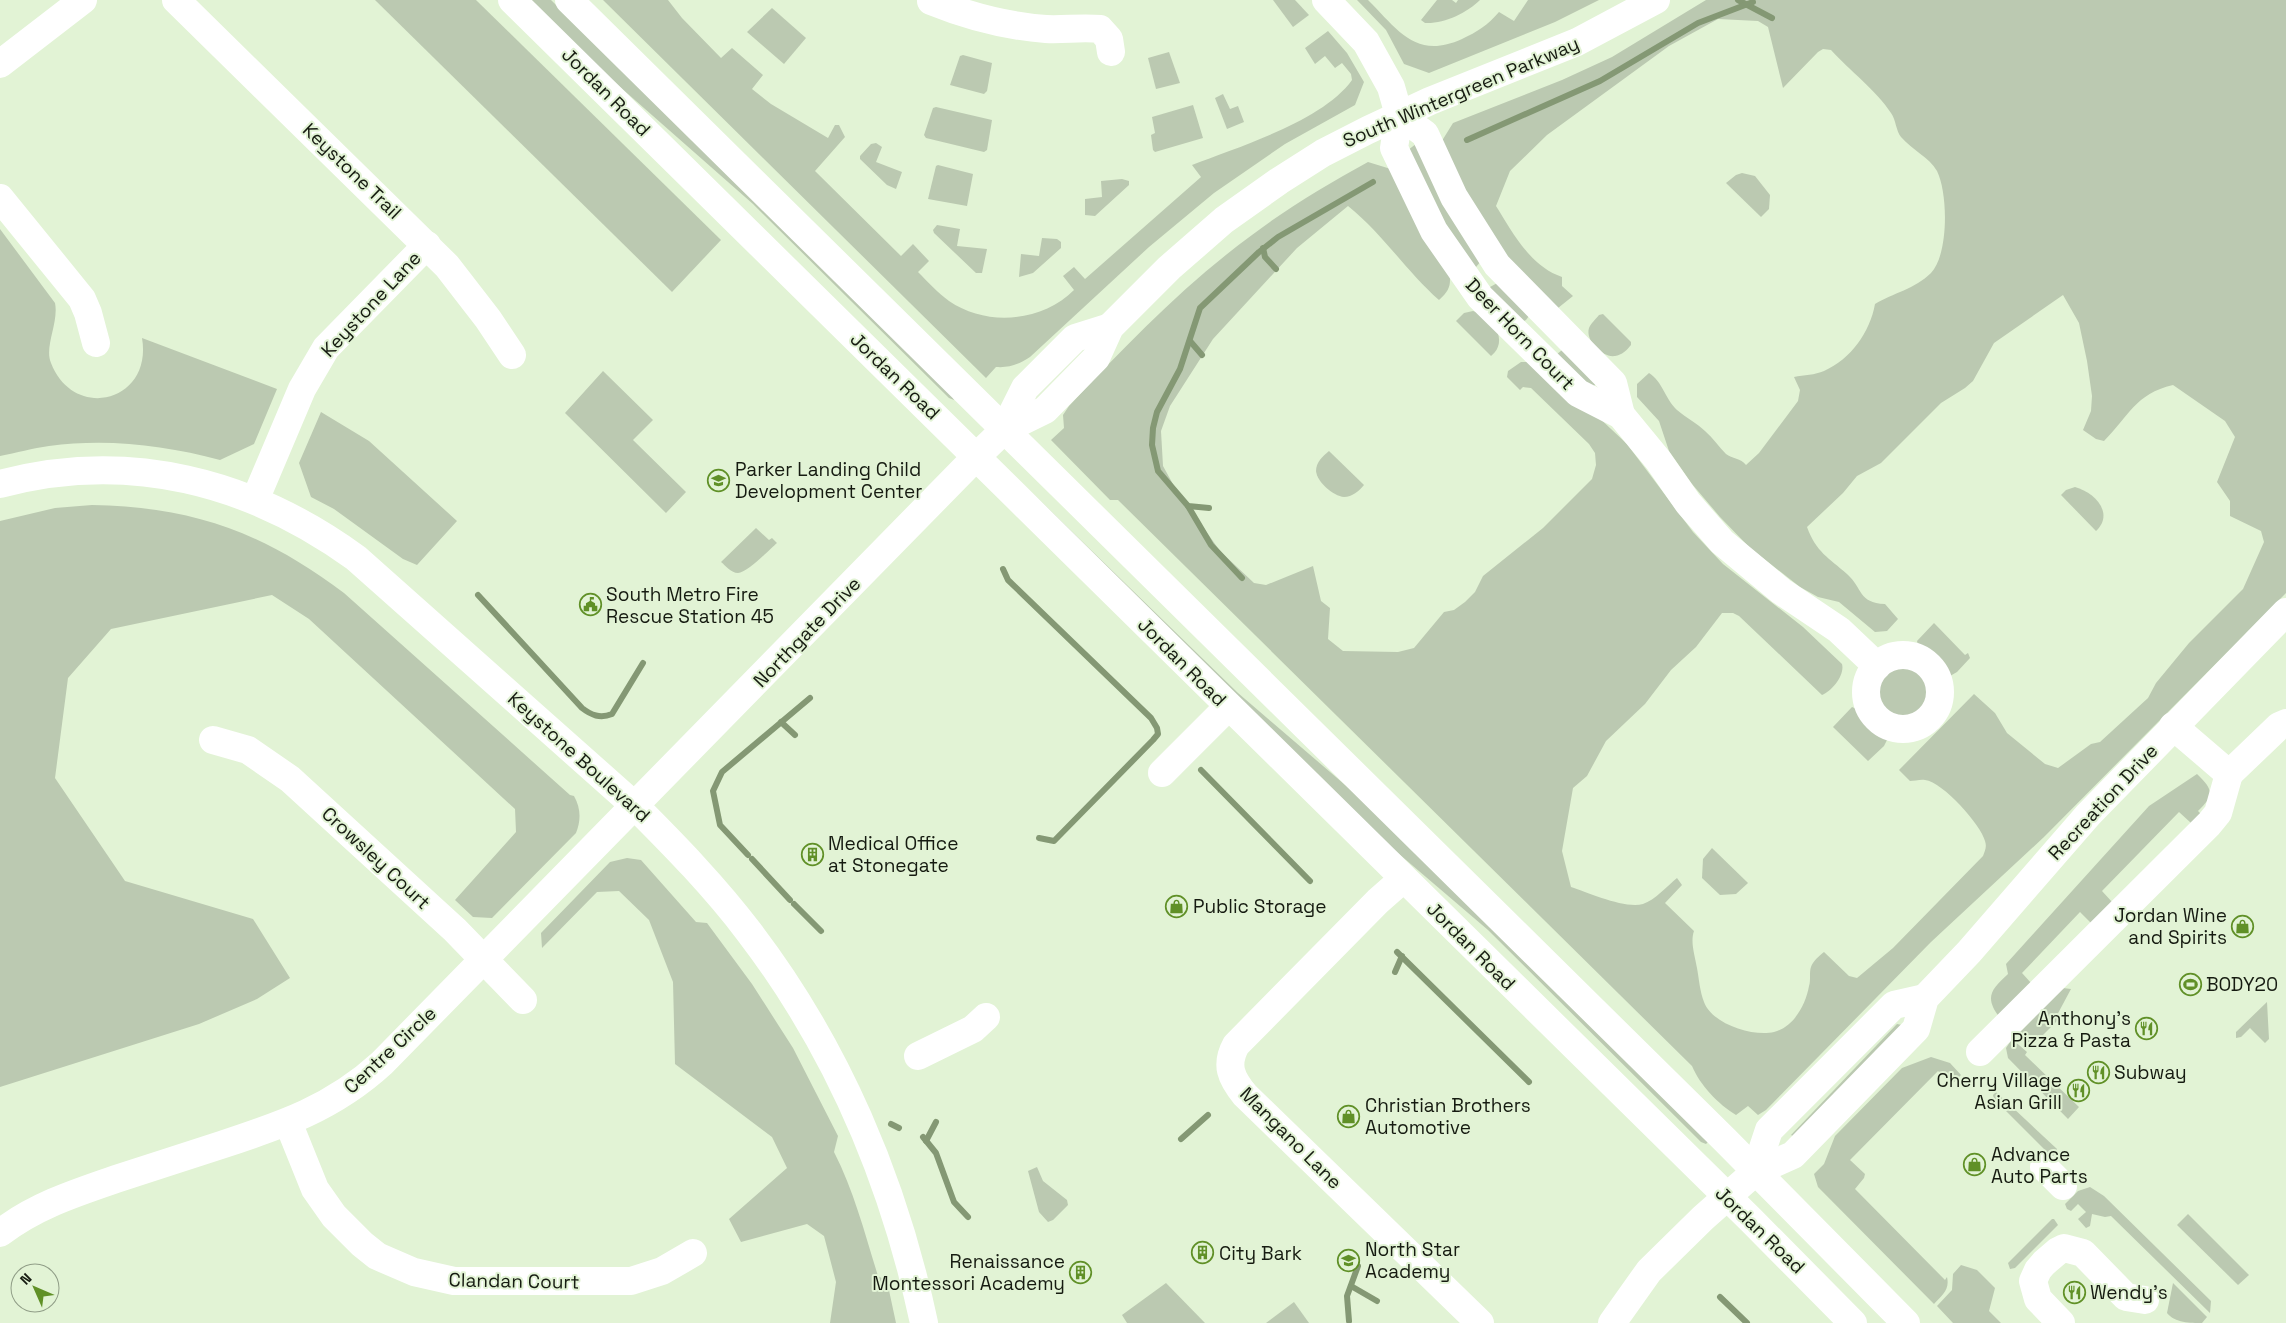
<svg xmlns="http://www.w3.org/2000/svg" width="2286" height="1323" viewBox="0 0 2286 1323" font-family="'Space Grotesk',sans-serif">
<style>
.green{fill:#bbc9b1}
.lines{fill:none;stroke-linecap:round;stroke-linejoin:round}
.stream{stroke:#849874;stroke-width:6}
.minor{stroke:#fff;stroke-width:28}
.major{stroke:#fff;stroke-width:28}
.labels{text-anchor:middle;dominant-baseline:central;stroke-width:4;stroke-linejoin:round;paint-order:stroke}
.street-label{font-size:19px;fill:#161b11;stroke:#e2f3d5}
.poi-label{font-size:19px;fill:#161b11;stroke:#e2f3d5;text-anchor:start}
</style>
<rect width="100%" height="100%" fill="#e2f3d5"/>
<g class="green">
<path d="M375,0H476L721,240L672,292Z"/>
<path d="M530,0H551L952,395L954,400L949,398L753,204L611,79Z"/>
<path d="M603,0H668L682,18L721,58L732,48L763,75L752,89L771,104L828,138L835,125H839L845,137L815,171L901,256L913,244L929,261L918,272C928,282 938,293 949,301C987,327 1042,322 1074,290L1063,276L1074,267L1085,279L1201,177L1192,165C1238,147 1323,121 1352,80L1351,74L1342,63L1335,68L1325,56L1315,64L1305,48L1328,31L1347,53L1364,82L1355,105L1285,144L1214,193L1149,247L1030,357C1019,364 1010,368 996,367L986,378Z"/>
<path d="M1273,0H1295L1309,15L1293,27Z"/>
<path d="M1357,0H1368C1398,30 1416,60 1462,39C1477,32 1488,25 1499,12L1514,21L1528,0H1599L1555,22L1429,73L1404,64L1386,30Z"/>
<path d="M1437,0H1452L1456,3L1458,0H1480C1467,13 1444,24 1425,23L1421,20Z"/>
<path d="M1706,0H2286V593L2044,837L1931,942L1766,1110L1758,1115L1748,1106L1736,1115C1718,1104 1700,1085 1692,1066L1118,500H1110L1051,440L1064,428L1063,415L1069,406C1126,345 1185,284 1252,235C1289,207 1328,184 1368,162L1394,170L1449,269C1451,284 1451,289 1439,300C1406,271 1383,234 1348,206L1297,248L1213,339L1170,406L1161,431L1163,466L1174,486L1220,551L1254,583L1266,585L1313,566L1321,601L1330,608L1328,639L1343,651L1398,652L1414,648L1444,612L1454,610L1465,602L1475,592L1483,576L1543,528L1592,479L1596,465L1595,453L1589,444L1531,388L1523,387L1520,390L1507,377L1508,371L1521,362H1527L1594,413L1627,444L1693,532L1723,564L1803,627L1842,664C1845,675 1832,691 1822,695L1739,616L1733,613H1722L1696,647L1671,670L1645,704L1606,741L1587,776L1573,788L1562,851L1571,887C1589,893 1625,909 1643,904C1655,900 1667,886 1677,878L1682,885L1665,903L1694,931C1690,942 1695,956 1697,968C1699,979 1700,992 1704,1002C1712,1024 1753,1037 1774,1032C1794,1027 1806,1004 1809,986C1811,980 1809,972 1811,967C1813,961 1819,956 1824,952L1849,976L1857,978L1893,948L1983,856C1985,851 1987,847 1985,841C1981,825 1943,782 1925,780C1921,779 1914,781 1910,781L1899,770L1974,694L1995,713L2007,733L2045,764L2058,768L2091,744L2100,742L2148,698L2156,683L2189,643L2243,589L2264,542L2261,531L2230,516V501L2217,482L2235,437L2225,421L2173,385C2135,394 2129,416 2104,441L2096,439L2083,430L2091,411L2092,396L2087,361L2079,323L2063,295L1994,343L1973,381L1965,388L1941,403L1881,463L1857,476L1843,493L1807,527C1816,552 1829,558 1847,574C1863,588 1858,603 1885,604L1898,619L1887,631L1875,632L1839,602L1818,597L1800,587L1750,548L1720,517L1692,484L1669,451L1659,421L1637,397V384L1649,373C1663,382 1665,399 1677,410C1686,418 1697,423 1705,431C1713,438 1719,447 1726,454C1732,459 1741,458 1746,465L1759,453L1798,401L1800,390L1794,377C1804,375 1815,375 1824,371C1851,359 1870,332 1875,304C1893,293 1915,289 1931,273C1949,254 1948,193 1937,171C1929,157 1912,150 1901,137C1896,131 1896,120 1891,113C1877,91 1849,70 1831,50L1823,49L1818,52L1783,88L1768,27L1758,21L1718,19L1669,46L1547,135L1510,171L1496,206C1513,233 1530,266 1562,277V286L1573,296L1558,308L1514,266L1488,231L1440,144L1453,123L1562,80L1612,57Z"/>
<path d="M772,8L806,38L784,64L747,32Z"/>
<path d="M1169,52L1180,83L1156,89L1148,58Z"/>
<path d="M963,55L992,63L987,91L984,94L950,85L960,56Z"/>
<path d="M1223,94L1230,109L1238,106L1244,122L1227,129L1215,98Z"/>
<path d="M1193,105L1203,138L1155,152L1153,150L1151,135L1155,133L1152,117Z"/>
<path d="M936,107L992,120L987,150L984,152L926,138L924,135L933,108Z"/>
<path d="M876,143L882,147L876,162L902,172L896,189L887,185L860,159V156L871,144Z"/>
<path d="M1416,144L1482,260L1476,267H1470L1444,228L1408,150Z"/>
<path d="M938,165L973,174L967,206L928,199L936,166Z"/>
<path d="M1742,173L1755,176L1770,195L1769,209L1761,217L1726,183L1736,175Z"/>
<path d="M1122,179L1129,181V185L1095,216L1085,215V199L1102,197L1101,181Z"/>
<path d="M937,225L960,229L957,246L987,249L982,273H976L934,233L933,230Z"/>
<path d="M0,229L55,303C59,322 44,347 51,363C74,422 153,402 142,338L277,389L254,444L220,460C165,445 106,438 49,446C33,448 16,453 0,456Z"/>
<path d="M1042,238L1057,239L1061,242V248L1033,273L1019,277L1021,254L1039,256Z"/>
<path d="M1501,281L1529,316L1526,320L1520,323L1490,292V287Z"/>
<path d="M1473,311C1492,315 1510,341 1491,356L1456,321L1464,313Z"/>
<path d="M1603,314L1631,342V345C1627,350 1622,355 1615,356C1603,358 1585,341 1589,328C1591,323 1596,319 1599,315Z"/>
<path d="M1562,350L1596,383L1593,388L1556,355Z"/>
<path d="M603,371L653,420L633,440L686,492L666,513L565,413Z"/>
<path d="M321,412L369,441L457,521L417,565L403,559L334,509L311,497L299,463Z"/>
<path d="M1329,451L1364,485C1359,491 1352,497 1344,497C1333,496 1317,482 1316,471C1316,462 1323,456 1329,451Z"/>
<path d="M1023,484L1238,693L1365,802L1708,1142L1706,1144L1701,1142L1488,930L1351,813Z"/>
<path d="M2075,487C2094,492 2115,513 2096,531L2061,495L2066,490Z"/>
<path d="M92,505C194,507 262,532 344,593L570,795L574,796C581,808 581,821 576,833L492,918L473,917L455,900L516,832L515,809L309,619L272,595L111,629L68,678L55,778L125,881L253,919L290,978L257,999L199,1024L0,1087V521L55,508Z"/>
<path d="M756,528L769,540L772,538L777,543C770,549 747,573 738,573C731,573 726,566 721,562Z"/>
<path d="M1934,623L1965,655L1968,653L1970,658L1957,672L1950,676L1936,656L1918,645L1917,641Z"/>
<circle cx="1902" cy="691" r="25"/>
<path d="M1852,707L1859,710L1869,725L1888,738L1884,746L1868,761L1833,727Z"/>
<path d="M2197,774C2214,790 2214,796 2198,811L2201,814L2191,823L2179,812L2102,891L2113,903L2092,924L2080,912L2022,973L2032,984L2000,1018C1984,997 1991,990 2008,974L2006,964L2149,806Z"/>
<path d="M1712,848L1748,883L1736,894L1720,895L1702,878L1703,859Z"/>
<path d="M627,858L641,860L696,922L707,923L752,984L793,1048L838,1136L834,1152C854,1191 865,1234 878,1276L887,1281L896,1323H830L836,1282L824,1236L807,1224L741,1242L729,1219L787,1168L772,1137L675,1064L673,982L649,920L619,891L597,892L542,948L541,933L610,862Z"/>
<path d="M2063,988L2071,989L2056,1017L2058,1020L2030,1048L2017,1035Z"/>
<path d="M2267,1002L2269,1039L2265,1043L2250,1028L2241,1037L2236,1038V1032Z"/>
<path d="M1897,1024L1902,1025L1793,1136L1791,1135Z"/>
<path d="M2012,1039L2027,1052L2025,1055L2079,1107L2068,1119L2008,1058L2006,1048Z"/>
<path d="M1931,1057L1950,1063L1961,1075L1952,1084L1938,1071L1850,1160L1865,1174L1864,1178L1855,1189L1945,1280L1947,1277C1950,1290 1942,1295 1934,1304L1818,1187L1814,1174L1824,1164L1835,1136L1902,1068Z"/>
<path d="M1996,1092L2057,1149V1152L2052,1157L1994,1099L1993,1095Z"/>
<path d="M1037,1167L1043,1181L1067,1200L1068,1205L1053,1220L1048,1222L1039,1212L1028,1171Z"/>
<path d="M2090,1187L2104,1196L2211,1301L2210,1313L2111,1216L2105,1217L2092,1214L2090,1226L2086,1228L2078,1219L2086,1212L2078,1204L2071,1211L2067,1209L2065,1204L2078,1191Z"/>
<path d="M2188,1214L2249,1275L2238,1285L2177,1225Z"/>
<path d="M2052,1219H2054L2058,1225L2015,1268L2010,1269L2008,1263Z"/>
<path d="M1961,1265L1977,1270L1995,1288L1989,1311L2001,1323H1953L1937,1306L1952,1290L1953,1274Z"/>
<path d="M1166,1283L1205,1323H1127L1122,1315Z"/>
<path d="M2173,1283L2207,1317L2202,1323C2190,1323 2175,1323 2167,1313Z"/>
<path d="M1294,1302L1309,1323H1266Z"/>
</g>
<g class="lines">
<g class="stream">
<path d="M1738,0L1772,18"/>
<path d="M1467,140L1600,81L1698,23L1753,2"/>
<path d="M1263,248L1265,257L1276,269"/>
<path d="M1190,341L1202,355"/>
<path d="M1188,506L1211,545L1242,578"/>
<path d="M1209,508L1188,506L1158,471L1152,445L1153,428L1157,412L1180,369L1200,308L1259,252L1278,237L1373,182"/>
<path d="M1003,569L1008,580L1151,718L1157,728L1158,734L1153,740L1054,841L1039,838"/>
<path d="M478,595L582,708C591,715 600,719 612,714L643,663"/>
<path d="M781,722L795,735"/>
<path d="M1201,770L1310,881"/>
<path d="M748,855L720,825L713,791L722,772L810,698"/>
<path d="M752,859L790,900"/>
<path d="M794,904L821,931"/>
<path d="M1397,952L1529,1082"/>
<path d="M1395,972L1402,956"/>
<path d="M891,1124L899,1128"/>
<path d="M923,1137L936,1153L954,1202L968,1217"/>
<path d="M1181,1139L1208,1115"/>
<path d="M926,1141L936,1122"/>
<path d="M1351,1286L1377,1301"/>
<path d="M1720,1297L1747,1323"/>
<path d="M1349,1321L1347,1296L1358,1266"/>
</g>
<g class="minor">
<path d="M176,0L447,266L488,319L512,355"/>
<path d="M1326,0L1366,42L1391,87L1399,115L1394,148L1434,231L1480,297L1578,393L1621,415L1658,460L1688,503L1722,542L1781,591L1839,630L1877,666"/>
<path d="M931,1C968,16 1006,26 1046,29C1064,30 1082,27 1100,29L1109,39L1111,52"/>
<path d="M0,64L83,0"/>
<path d="M1399,115L1425,134L1454,197L1497,265L1613,383L1621,415"/>
<path d="M0,198L82,299L88,313L96,343"/>
<path d="M1004,430L1025,388L1075,338L1110,327"/>
<path d="M0,484C128,450 250,481 356,558L635,806C675,846 715,887 749,932C837,1047 894,1182 924,1323"/>
<path d="M255,500L302,389L326,348L427,245"/>
<circle cx="1903" cy="692" r="37"/>
<path d="M2173,726L2229,774L2279,726L2286,723"/>
<path d="M213,740L248,750L290,779L455,930L523,1000"/>
<path d="M1162,773L1228,707"/>
<path d="M1403,879L1378,901L1236,1045C1225,1065 1231,1078 1245,1095L1480,1323"/>
<path d="M1980,1052L2209,824L2218,813L2229,774"/>
<path d="M918,1056L973,1029L986,1017"/>
<path d="M288,1122L315,1189L334,1216L362,1244L377,1256L414,1272L454,1281H631L662,1271L693,1253"/>
<path d="M2044,1167L2063,1186"/>
<path d="M1755,1172L1769,1130L1894,1005L1925,998"/>
<path d="M0,1233C35,1206 75,1193 116,1179C151,1168 186,1156 221,1145C282,1125 333,1108 382,1063L977,456L1004,430L1045,410L1096,358L1110,327L1169,268L1224,220L1279,181L1323,153L1368,130L1430,101L1577,42L1656,0"/>
<path d="M1612,1323L1649,1271L1703,1218L1755,1172L1793,1155L1916,1029L1925,998L1969,952L2088,815L2286,612"/>
<path d="M2061,1323L2038,1299L2033,1281L2038,1270L2044,1263L2058,1251L2064,1248L2083,1253L2126,1297L2145,1300"/>
</g>
<g class="major">
<path d="M512,0L1751,1220L1853,1323"/>
<path d="M569,0L1725,1140L1906,1323"/>
</g>
</g>
<defs>
<symbol id="school-ring" viewBox="-11 -11 22 22"><circle r="9.5" fill="#e2f3d5" stroke="#609027" stroke-width="1.5"/><path d="M0-5L7-2L0 1L-7-2ZM-4 1L0 2.5L4 1V4Q0 6-4 4Z" fill="#609027"/></symbol>
<symbol id="civic-ring" viewBox="-11 -11 22 22"><circle r="9.5" fill="#e2f3d5" stroke="#609027" stroke-width="1.5"/><path d="M-.6-6.5H3V-4.5H.6V-3L4-1V1h2V6H-6V1h2V-1L-.6-3ZM-1.2 2.5V6h2.4V2.5Z" fill="#609027"/></symbol>
<symbol id="building-ring" viewBox="-11 -11 22 22"><circle r="9.5" fill="#e2f3d5" stroke="#609027" stroke-width="1.5"/><path d="M-4-6H4V6H1V3H-1V6H-4ZM-2.5-4.3h1.7v1.8h-1.7ZM.8-4.3h1.7v1.8H.8ZM-2.5-1h1.7V.8h-1.7ZM.8-1h1.7V.8H.8Z" fill="#609027"/></symbol>
<symbol id="shop-ring" viewBox="-11 -11 22 22"><circle r="9.5" fill="#e2f3d5" stroke="#609027" stroke-width="1.5"/><path d="M-5-2.5h2.3a2.7 3.5 0 0 1 5.4 0H5L5.5 6h-11ZM-1.5-2.5h3a1.5 2.3 0 0 0-3 0Z" fill="#609027"/></symbol>
<symbol id="stadium-ring" viewBox="-11 -11 22 22"><circle r="9.5" fill="#e2f3d5" stroke="#609027" stroke-width="1.5"/><path d="M0-5a6.5 5 0 1 0 0 10a6.5 5 0 1 0 0-10ZM-3.5-1.8h7v3.6h-7Z" fill="#609027"/></symbol>
<symbol id="restaurant-ring" viewBox="-11 -11 22 22"><circle r="9.5" fill="#e2f3d5" stroke="#609027" stroke-width="1.5"/><path d="M-5-6h1v4h1v-4h1v4h1v-4h1v5L-1.5 .5V6h-2V.5L-5-1ZM5-6V6H3V1.5H1.5Q1.5-4 5-6Z" fill="#609027"/></symbol>
</defs>
<g fill-rule="evenodd">
<use href="#school-ring" x="706" y="468" width="25" height="25"/>
<use href="#civic-ring" x="578" y="592" width="25" height="25"/>
<use href="#building-ring" x="800" y="842" width="25" height="25"/>
<use href="#shop-ring" x="1164" y="894" width="25" height="25"/>
<use href="#shop-ring" x="2230" y="914" width="25" height="25"/>
<use href="#stadium-ring" x="2178" y="972" width="25" height="25"/>
<use href="#restaurant-ring" x="2134" y="1016" width="25" height="25"/>
<use href="#restaurant-ring" x="2086" y="1060" width="25" height="25"/>
<use href="#restaurant-ring" x="2066" y="1078" width="25" height="25"/>
<use href="#shop-ring" x="1336" y="1104" width="25" height="25"/>
<use href="#shop-ring" x="1962" y="1152" width="25" height="25"/>
<use href="#building-ring" x="1190" y="1240" width="25" height="25"/>
<use href="#school-ring" x="1336" y="1248" width="25" height="25"/>
<use href="#building-ring" x="1068" y="1260" width="25" height="25"/>
<use href="#restaurant-ring" x="2062" y="1280" width="25" height="25"/>
</g>
<g class="labels">
<g class="street-label">
<text transform="translate(606 92) rotate(45)">Jordan Road</text>
<text transform="translate(1461 92) rotate(-23)">South Wintergreen Parkway</text>
<text transform="translate(352 171) rotate(44)">Keystone Trail</text>
<text transform="translate(371 304) rotate(-47)">Keystone Lane</text>
<text transform="translate(1520 334) rotate(46)">Deer Horn Court</text>
<text transform="translate(895 376) rotate(44)">Jordan Road</text>
<text transform="translate(807 632) rotate(-46)">Northgate Drive</text>
<text transform="translate(1182 662) rotate(45)">Jordan Road</text>
<text transform="translate(579 757) rotate(42)">Keystone Boulevard</text>
<text transform="translate(2103 802) rotate(-47)">Recreation Drive</text>
<text transform="translate(376 858) rotate(43)">Crowsley Court</text>
<text transform="translate(1471 946) rotate(45)">Jordan Road</text>
<text transform="translate(390 1050) rotate(-43)">Centre Circle</text>
<text transform="translate(1291 1138) rotate(45)">Mangano Lane</text>
<text transform="translate(1760 1230) rotate(44)">Jordan Road</text>
<text transform="translate(514 1281) rotate(1)">Clandan Court</text>
</g>
<g class="poi-label">
<text x="735" y="469">Parker Landing Child<tspan x="735" dy="22">Development Center</tspan></text>
<text x="606" y="594">South Metro Fire<tspan x="606" dy="22">Rescue Station 45</tspan></text>
<text x="828" y="843">Medical Office<tspan x="828" dy="22">at Stonegate</tspan></text>
<text x="1193" y="906">Public Storage</text>
<text x="2227" y="915" text-anchor="end">Jordan Wine<tspan x="2227" dy="22">and Spirits</tspan></text>
<text x="2206" y="984">BODY20</text>
<text x="2131" y="1018" text-anchor="end">Anthony’s<tspan x="2131" dy="22">Pizza &amp; Pasta</tspan></text>
<text x="2114" y="1072">Subway</text>
<text x="2062" y="1080" text-anchor="end">Cherry Village<tspan x="2062" dy="22">Asian Grill</tspan></text>
<text x="1365" y="1105">Christian Brothers<tspan x="1365" dy="22">Automotive</tspan></text>
<text x="1991" y="1154">Advance<tspan x="1991" dy="22">Auto Parts</tspan></text>
<text x="1365" y="1249">North Star<tspan x="1365" dy="22">Academy</tspan></text>
<text x="1219" y="1253">City Bark</text>
<text x="1065" y="1261" text-anchor="end">Renaissance<tspan x="1065" dy="22">Montessori Academy</tspan></text>
<text x="2090" y="1292">Wendy's</text>
</g>
</g>
<g transform="translate(35 1288) rotate(315)"><circle r="24" fill="#e2f3d5" stroke="#909d87"/>
<path d="M0-4L9 19L0 12L-9 19Z" fill="#609027"/>
<text y="-8" font-size="14" font-weight="bold" text-anchor="middle" fill="#161b11">N</text>
</g>
</svg>
